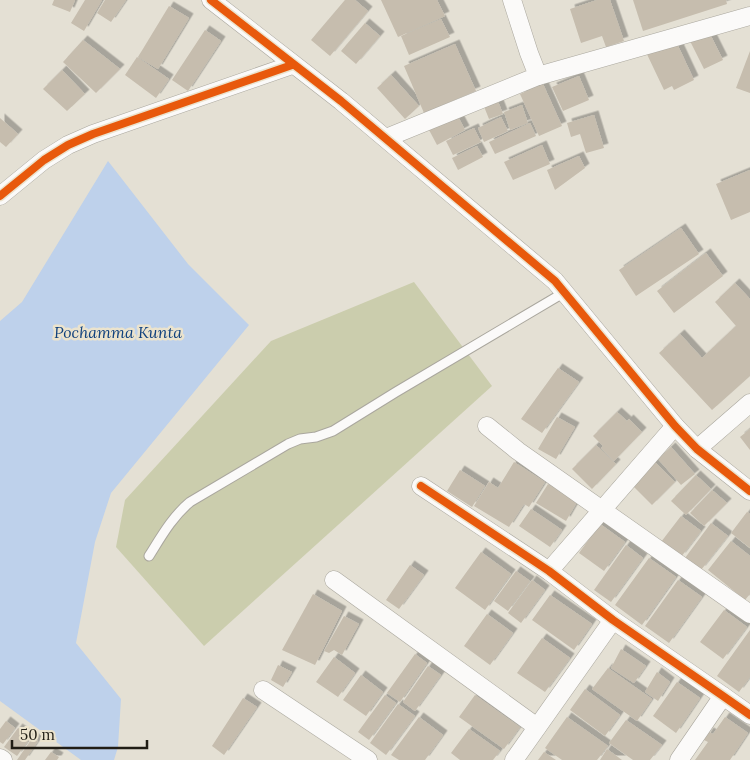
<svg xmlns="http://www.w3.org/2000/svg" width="750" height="760" viewBox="0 0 750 760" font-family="Lora,serif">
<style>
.green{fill:#cbcdad}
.water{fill:#bed1eb}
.building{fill:#c6bdae;filter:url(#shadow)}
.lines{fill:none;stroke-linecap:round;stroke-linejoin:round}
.service-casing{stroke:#aaa79e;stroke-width:11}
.minor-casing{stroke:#aaa79e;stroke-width:19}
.service{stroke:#fbfaf9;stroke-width:9}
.minor{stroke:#fbfaf9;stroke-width:18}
.cycleway-casing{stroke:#ebe3cd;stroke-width:11}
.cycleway{stroke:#e8590c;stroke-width:8}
.labels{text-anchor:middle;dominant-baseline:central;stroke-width:5;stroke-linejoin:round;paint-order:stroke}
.water-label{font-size:16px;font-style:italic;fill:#10417d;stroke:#ebe3cd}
</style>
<defs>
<filter id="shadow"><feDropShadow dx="4.5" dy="-4.5" stdDeviation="0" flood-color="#0004"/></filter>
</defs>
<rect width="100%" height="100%" fill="#e4e0d4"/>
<path class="green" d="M414,282L492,386L204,646L116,547L125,500L271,341Z"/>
<path class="water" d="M108,161L188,264L249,325L111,493L95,542L76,643L121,699L118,747L114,760H81L0,701V321L22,302Z"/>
<g class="building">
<path d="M54,0H75L70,12L52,5Z"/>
<path d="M85,0H102L84,31L71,23Z"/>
<path d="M105,0H126L111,22L97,13Z"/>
<path d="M345,0H355L368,11L330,56L311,40Z"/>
<path d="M381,0H437L445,16L398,37Z"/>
<path d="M597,0H610L624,41L606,47L602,36L581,43L570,9Z"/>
<path d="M633,0H726L727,4L643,31Z"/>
<path d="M169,6L189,18L158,69L138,57Z"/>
<path d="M441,19L450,37L409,55L401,36Z"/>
<path d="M365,23L380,36L356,64L341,51Z"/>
<path d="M707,28L723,60L704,69L688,37Z"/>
<path d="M205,30L221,41L188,91L172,80Z"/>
<path d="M673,35L694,80L674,90L672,86L664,90L644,48Z"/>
<path d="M83,40L120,69L96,93L63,62Z"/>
<path d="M455,44L476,91L424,113L404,66Z"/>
<path d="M750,51V93L736,88Z"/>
<path d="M137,57L169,79L156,98L125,75Z"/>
<path d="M62,70L85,94L67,111L43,89Z"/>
<path d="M391,75L419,106L405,119L377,88Z"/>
<path d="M579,76L589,100L563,111L552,87Z"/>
<path d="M543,84L562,126L539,136L520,94Z"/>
<path d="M497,99L503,114L489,119L483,104Z"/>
<path d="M522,105L528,123L510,130L504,112Z"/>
<path d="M456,113L465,130L437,145L428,128Z"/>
<path d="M594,115L604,148L586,153L580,134L571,137L567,123Z"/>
<path d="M501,117L508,131L484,142L478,128Z"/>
<path d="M0,118L18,134L6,147L0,142Z"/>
<path d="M530,123L536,136L495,154L489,142Z"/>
<path d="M474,128L481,142L453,155L446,141Z"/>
<path d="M542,145L550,164L513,180L504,162Z"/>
<path d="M477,146L483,157L458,170L452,158Z"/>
<path d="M579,156L585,168L555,190L547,170Z"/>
<path d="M750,170V212L731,220L716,184Z"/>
<path d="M681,228L699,254L636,296L619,270Z"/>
<path d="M706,253L723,276L674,313L657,291Z"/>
<path d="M735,283L750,299V376L712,410L659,353L680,334L702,358L736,326L715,302Z"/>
<path d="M558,368L579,382L542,433L521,419Z"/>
<path d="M617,412L627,421L616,433L629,419L642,432L614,461L601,448L603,446L593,436Z"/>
<path d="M557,417L575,427L556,459L538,449Z"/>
<path d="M750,429V450L740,437Z"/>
<path d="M596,445L616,464L592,489L572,469Z"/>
<path d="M671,447L695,474L681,485L658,459Z"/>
<path d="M654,461L675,482L652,505L631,484Z"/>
<path d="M514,462L545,482L529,507L524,504L509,527L474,506L489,482L498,488Z"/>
<path d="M460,470L485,486L472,507L447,491Z"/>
<path d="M696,475L711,489L686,515L671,501Z"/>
<path d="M548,484L577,502L566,521L536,503Z"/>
<path d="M712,490L727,503L704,526L690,513Z"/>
<path d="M531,509L562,530L550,547L519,526Z"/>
<path d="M747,512L750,514V548L731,533Z"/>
<path d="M681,516L701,531L681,557L661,542Z"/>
<path d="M711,523L728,536L701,570L685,558Z"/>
<path d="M600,524L625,542L604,571L579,553Z"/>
<path d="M731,541L750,556V594L745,600L708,570Z"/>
<path d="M626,545L643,558L611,602L594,590Z"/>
<path d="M481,552L511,574L485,610L455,588Z"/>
<path d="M649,558L676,577L642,625L615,605Z"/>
<path d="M410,565L424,575L399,609L386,600Z"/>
<path d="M516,571L530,581L508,611L494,601Z"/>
<path d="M532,580L545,590L521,623L508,613Z"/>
<path d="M678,580L702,597L669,643L645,626Z"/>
<path d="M313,594L342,611L315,665L282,650Z"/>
<path d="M550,595L592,624L574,650L532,620Z"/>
<path d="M724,610L747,627L723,659L700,642Z"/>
<path d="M487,614L513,633L490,665L464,646Z"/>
<path d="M344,616L359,624L342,655L334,650L329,653L324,651Z"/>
<path d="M750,630V677L739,692L717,676Z"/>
<path d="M542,638L570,658L545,692L517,673Z"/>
<path d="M621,649L646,666L634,683L611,668Z"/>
<path d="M415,654L427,663L400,702L387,693Z"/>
<path d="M334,657L355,673L338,697L316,682Z"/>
<path d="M278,665L292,672L283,687L271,680Z"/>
<path d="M428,666L441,675L415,711L403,702Z"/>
<path d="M608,668L652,699L637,721L592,689Z"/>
<path d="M657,672L670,682L658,701L645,692Z"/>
<path d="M361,675L383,692L366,716L343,700Z"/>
<path d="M677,682L700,698L676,733L653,716Z"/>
<path d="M585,689L620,715L605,736L570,710Z"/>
<path d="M385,695L396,703L369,740L358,732Z"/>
<path d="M475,695L520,727L504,749L459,717Z"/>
<path d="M243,698L257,707L224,755L212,746Z"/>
<path d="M398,704L415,716L386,755L370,743Z"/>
<path d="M419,717L443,735L425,760H399L391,755Z"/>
<path d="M567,717L608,746L597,760H562L545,748Z"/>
<path d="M725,717L748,733L730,760H695L708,742L704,740L709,732L713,734Z"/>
<path d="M626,720L662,745L650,760H633L609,743Z"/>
<path d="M6,721L15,728L3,744L0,742V729Z"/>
<path d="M18,728L31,737L17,756L4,747Z"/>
<path d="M469,729L500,751L493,760H460L451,753Z"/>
<path d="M33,737L38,741L25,760H17Z"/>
<path d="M607,749L622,760H600Z"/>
<path d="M51,752L59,757L57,760H45Z"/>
<path d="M544,752L556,760H538Z"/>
</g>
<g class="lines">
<defs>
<path id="service" d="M149,556C161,537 172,517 190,502L288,444L300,439L316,437L333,431L396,392L565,292"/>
<g id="minor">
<path d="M211,0L341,101L555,281L675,426L697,449L750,491"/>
<path d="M538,76L750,16"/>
<path d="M386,138L538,76L529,53L512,0"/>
<path d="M0,196L44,160L68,145L93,134L292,65"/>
<path d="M487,426L518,451L750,614"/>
<path d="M697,449L750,403"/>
<path d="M421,486L549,571L613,620L723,696L750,715"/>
<path d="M549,571L675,426"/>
<path d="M334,580L537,727"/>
<path d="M263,690L368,760"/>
<path d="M0,758L3,760"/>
<path d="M514,760L613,620"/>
<path d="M679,760L723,696"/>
</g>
</defs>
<use href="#service" class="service-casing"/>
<use href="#minor" class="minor-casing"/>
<use href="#service" class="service"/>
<use href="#minor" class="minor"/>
<defs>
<g id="cycleway">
<path d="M211,0L341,101L555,281L675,426L697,449L750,491"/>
<path d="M0,196L44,160L68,145L93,134L292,65"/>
<path d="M421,486L549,571L613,620L723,696L750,715"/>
</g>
</defs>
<use href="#cycleway" class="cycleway-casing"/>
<use href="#cycleway" class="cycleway"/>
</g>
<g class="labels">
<g class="water-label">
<text x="118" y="332">Pochamma Kunta</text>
</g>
</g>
<path d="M12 740v8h135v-8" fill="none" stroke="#201d15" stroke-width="2.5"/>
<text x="20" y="740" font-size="15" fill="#201d15" stroke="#ebe3cd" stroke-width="4" paint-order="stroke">50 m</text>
</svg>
